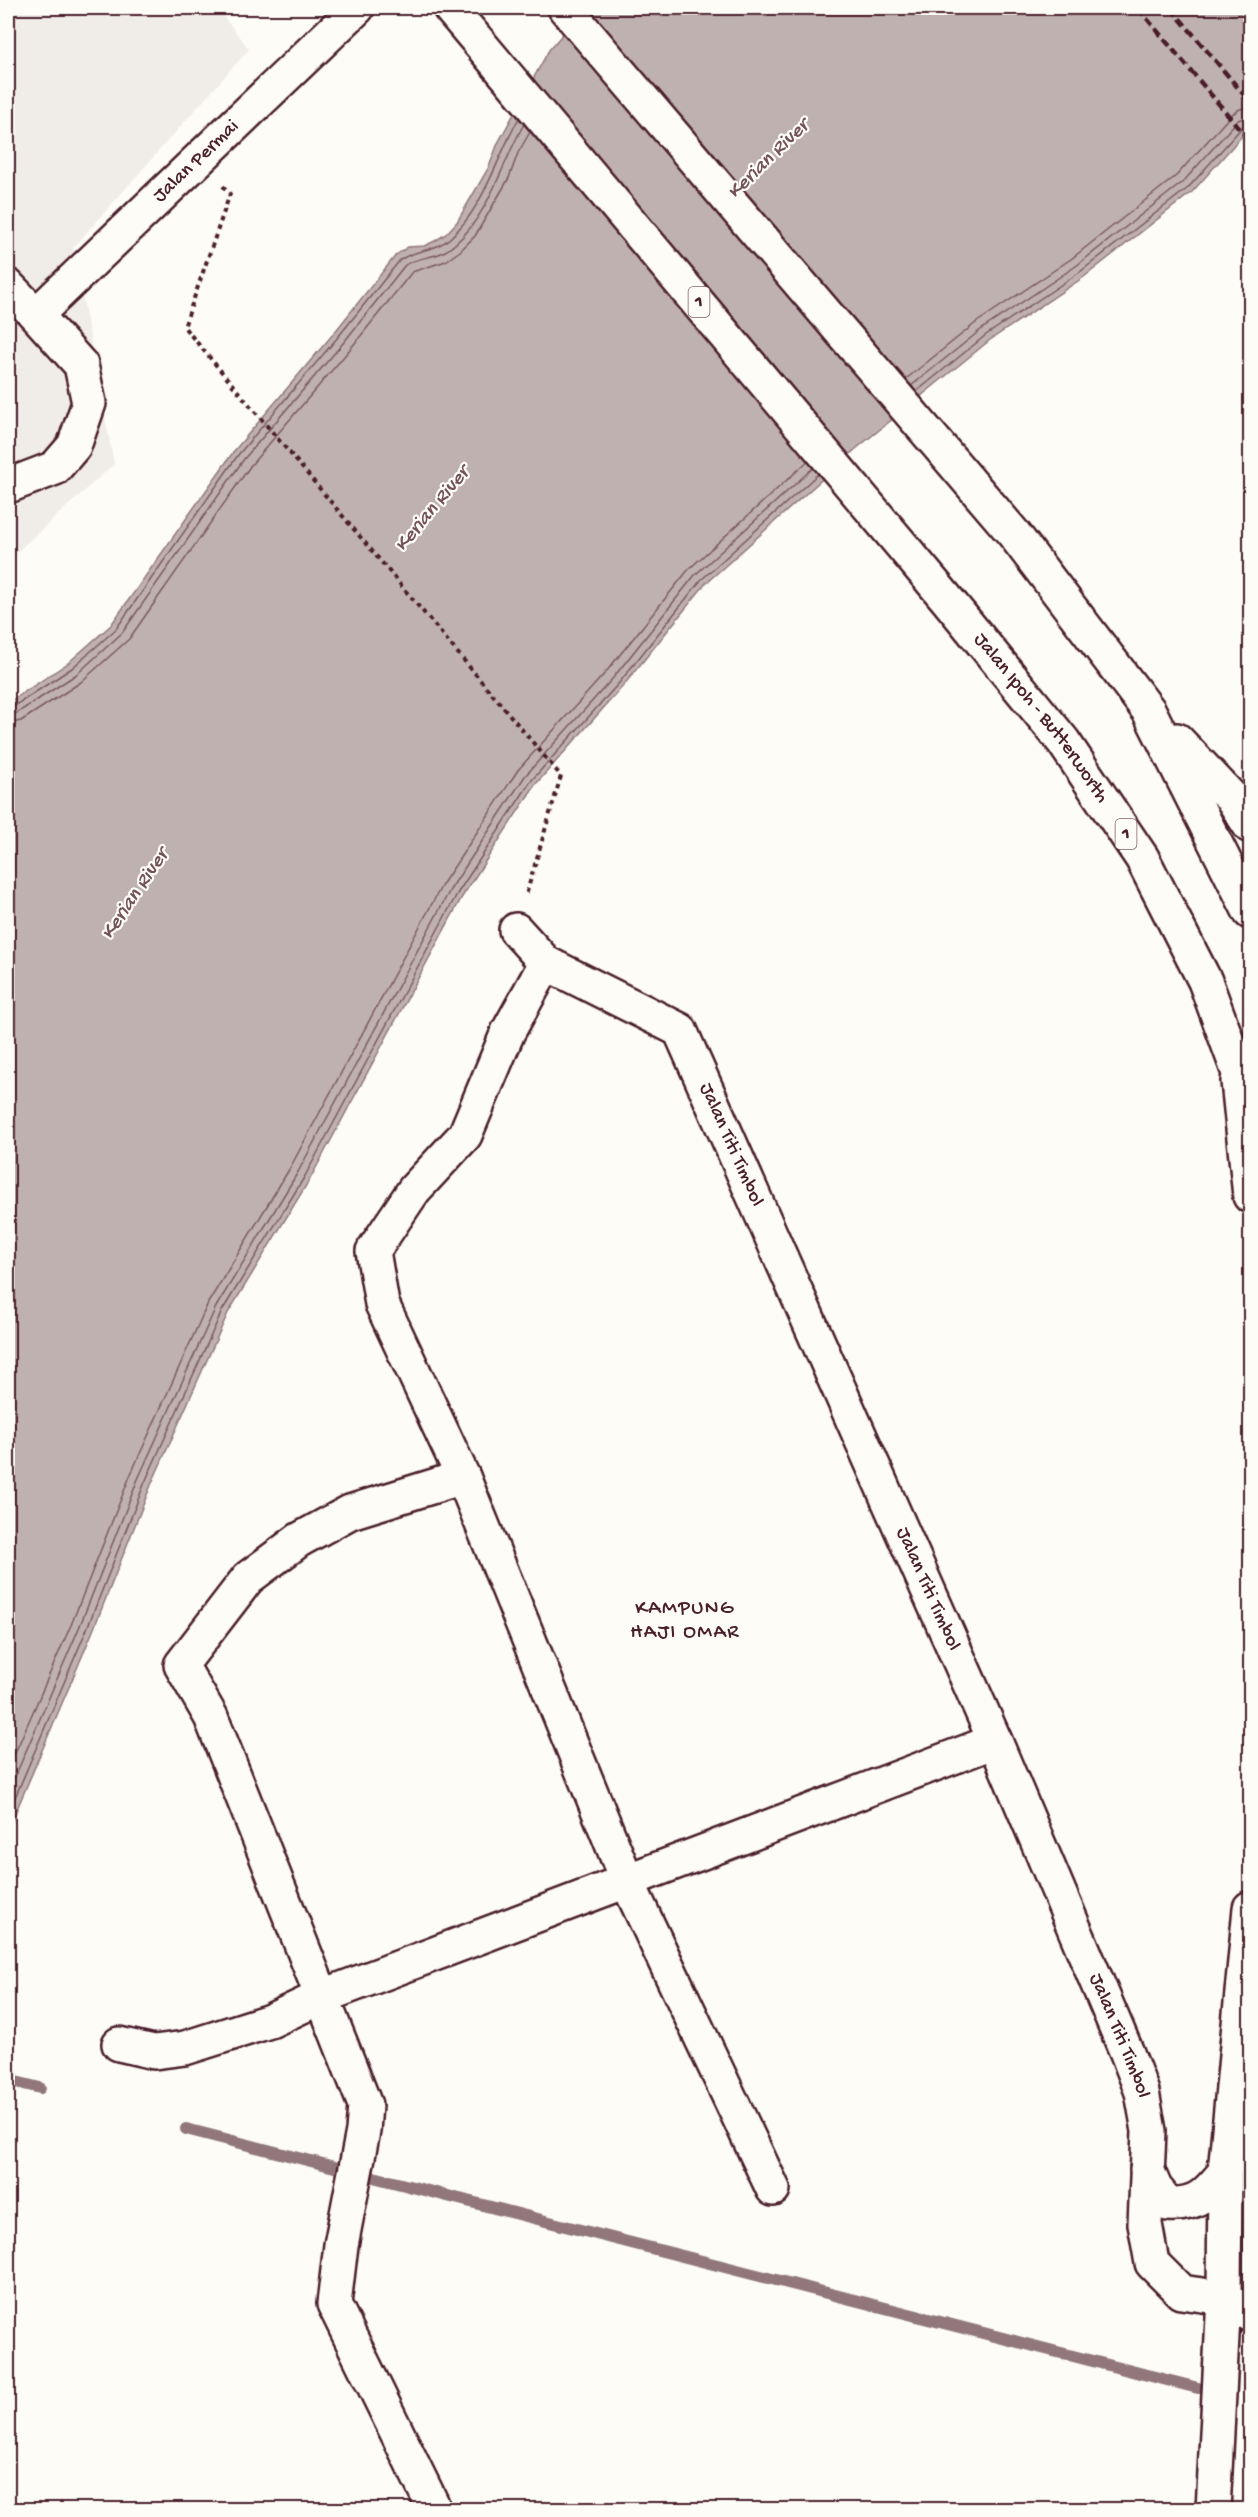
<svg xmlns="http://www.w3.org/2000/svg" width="1258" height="2517" viewBox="0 0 1258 2517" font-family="'Gochi Hand',sans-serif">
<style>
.built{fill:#f0ece8}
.water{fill:#c0b1b1;stroke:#91777b;stroke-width:1.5}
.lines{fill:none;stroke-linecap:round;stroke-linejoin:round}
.shore{stroke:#795961;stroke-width:1.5}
.stream{stroke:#91777b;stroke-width:12}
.street-casing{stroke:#4a1f2b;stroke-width:38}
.secondary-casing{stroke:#4a1f2b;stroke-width:38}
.highway-casing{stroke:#4a1f2b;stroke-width:38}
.path{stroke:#4a1f2b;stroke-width:4;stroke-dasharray:4.5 4.5;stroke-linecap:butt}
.street{stroke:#fdfcf7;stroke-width:33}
.secondary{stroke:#fdfcf7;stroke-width:33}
.highway{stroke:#fdfcf7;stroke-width:33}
.rail{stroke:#4a1f2b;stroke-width:4.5;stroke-dasharray:9 4.5;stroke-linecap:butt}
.labels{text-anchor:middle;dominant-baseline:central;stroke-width:4.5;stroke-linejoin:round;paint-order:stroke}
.shield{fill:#fdfcf7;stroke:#806168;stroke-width:1.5}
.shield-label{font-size:18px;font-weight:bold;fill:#4a1f2b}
.street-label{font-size:20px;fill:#4a1f2b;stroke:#fdfcf7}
.water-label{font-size:21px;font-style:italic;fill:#73525a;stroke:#fdfcf7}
.neighbourhood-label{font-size:21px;letter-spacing:1.5px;fill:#4a1f2b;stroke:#fdfcf7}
</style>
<rect width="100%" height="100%" fill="#fdfcf7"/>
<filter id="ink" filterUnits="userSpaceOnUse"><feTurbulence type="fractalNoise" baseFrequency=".0167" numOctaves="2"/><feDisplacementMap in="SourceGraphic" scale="12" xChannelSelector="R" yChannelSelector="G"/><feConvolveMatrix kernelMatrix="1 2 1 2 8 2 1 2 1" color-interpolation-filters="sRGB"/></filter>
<g filter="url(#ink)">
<path class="built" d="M8,8H217L249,49L73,248L114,464L8,560Z"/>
<path class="water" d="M585,8H1250V127L1192,192L1084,277L990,340L857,448L706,583L623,686L535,785L462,897L310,1179L228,1313L151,1485L92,1633L8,1830V703L68,663L111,625L234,451L334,333L396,255L408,247L424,246L435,241L446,234L457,222L489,167L498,143L549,50Z"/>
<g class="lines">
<g class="shore">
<path d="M906,379L977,322L1071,259L1176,176L1232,114L1240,109L1250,107"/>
<path d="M911,386L982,329L1076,266L1183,182L1238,120L1250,116"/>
<path d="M916,392L986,335L1080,272L1188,188L1244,125L1250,123"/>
<path d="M8,708L13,707L72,668L116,629L238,455L338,337L400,260C415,249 435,252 450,238C484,208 497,157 519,118"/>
<path d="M8,715L17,713L77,674L122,633L244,459L344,342L405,265C420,255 438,260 455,244C490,213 502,163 524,124"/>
<path d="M8,724L21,721L81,682L129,639L251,465L351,348L412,272L446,261L460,251L475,236L509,178L518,153L530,132"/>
<path d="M8,1769L71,1625L130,1476L208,1303L290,1168L442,885L518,770L606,672L689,569L808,461"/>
<path d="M8,1793L79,1628L138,1479L216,1307L298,1172L450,890L525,776L613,678L695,575L813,468"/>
<path d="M8,1814L86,1631L145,1482L222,1311L305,1176L457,894L531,781L619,683L701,580L818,474"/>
</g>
<g class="stream">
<path d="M8,2080L40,2088"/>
<path d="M186,2129L1198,2388"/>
</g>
<defs>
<g id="street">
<path d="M8,286L36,315"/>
<path id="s1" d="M516,930L546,963L680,1030L995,1741L1127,2053L1142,2092L1149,2131L1145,2224L1152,2263L1181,2292L1224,2298"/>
<path d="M546,963L508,1032L465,1135L414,1190L373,1251L382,1304L463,1477L627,1881L773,2189"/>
<path d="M119,2044L154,2052L185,2048L270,2021L321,1997L995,1741"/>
<path d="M432,2504L334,2304L341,2245L363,2131L365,2105L211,1717L181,1665L248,1578L299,1540L350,1512L463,1477"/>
</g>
<g id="secondary">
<path id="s2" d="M8,486L55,468L74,446L89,403L81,365L36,315L357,8"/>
<path d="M1224,2298L1250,2315"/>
</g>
<g id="highway">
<path id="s3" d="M450,8L946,598L1063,741L1142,858L1205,981L1250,1103"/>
<path d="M565,8L1014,534L1149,711L1250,912"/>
<path d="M1177,740L1232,798L1250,826"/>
<path d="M1238,1081L1250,1196"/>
<path d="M1147,2169L1155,2188L1168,2204C1198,2206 1207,2193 1225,2172"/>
<path d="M1213,2510L1224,2298L1225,2172L1250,1908"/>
</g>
</defs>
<use href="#street" class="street-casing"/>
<use href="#secondary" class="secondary-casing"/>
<use href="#highway" class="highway-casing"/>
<path class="path" d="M223,186L230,194L184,327L561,776L526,895"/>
<use href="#street" class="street"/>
<use href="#secondary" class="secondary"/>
<use href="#highway" class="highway"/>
<g class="rail">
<path d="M1138,8L1250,141"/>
<path d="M1171,8L1250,102"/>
</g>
</g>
</g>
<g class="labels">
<g class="shield">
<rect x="688.5" y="287" width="21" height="30" rx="4.5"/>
<rect x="1115.5" y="819" width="21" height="30" rx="4.5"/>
</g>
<g class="shield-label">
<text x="699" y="302">1</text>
<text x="1126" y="834">1</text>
</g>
<g class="street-label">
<text stroke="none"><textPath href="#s2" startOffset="453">Jalan Permai</textPath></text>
<text stroke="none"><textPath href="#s3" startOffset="924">Jalan Ipoh - Butterworth</textPath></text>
<text stroke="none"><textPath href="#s1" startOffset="320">Jalan Titi Timbol</textPath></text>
<text stroke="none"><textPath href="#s1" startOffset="806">Jalan Titi Timbol</textPath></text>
<text stroke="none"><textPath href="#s1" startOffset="1292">Jalan Titi Timbol</textPath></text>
</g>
<g class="water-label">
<text transform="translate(769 160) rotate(-44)">Kerian River</text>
<text transform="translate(433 510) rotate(-50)">Kerian River</text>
<text transform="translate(136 895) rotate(-56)">Kerian River</text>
</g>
<g class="neighbourhood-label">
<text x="685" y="1609">KAMPUNG<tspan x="685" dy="24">HAJI OMAR</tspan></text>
</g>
</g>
<rect width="1258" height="2517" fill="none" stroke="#fdfcf7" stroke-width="30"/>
<rect x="15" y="15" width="1228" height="2487" fill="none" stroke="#4a1f2b" stroke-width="2" filter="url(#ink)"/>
</svg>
